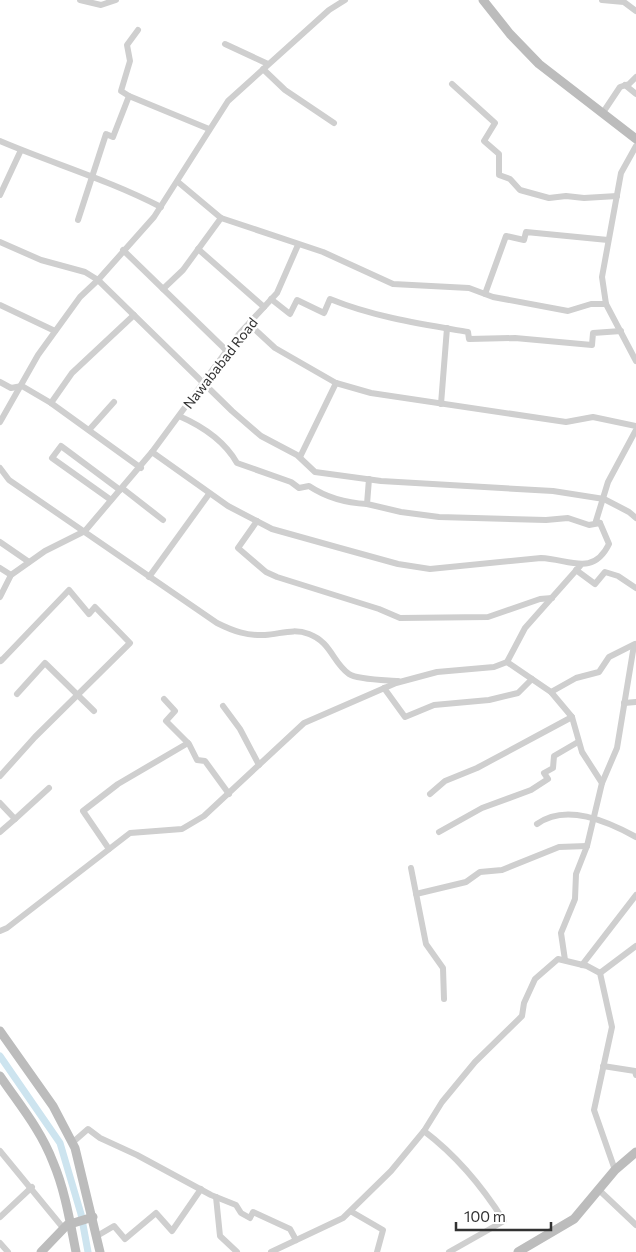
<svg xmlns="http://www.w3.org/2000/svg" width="636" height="1252" viewBox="0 0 636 1252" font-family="Commissioner,sans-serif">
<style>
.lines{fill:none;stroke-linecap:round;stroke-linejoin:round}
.canal{stroke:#cde4ef;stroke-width:7}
.street{stroke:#cfcfcf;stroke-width:6}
.secondary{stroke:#bcbcbc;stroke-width:9}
.labels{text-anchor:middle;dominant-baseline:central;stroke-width:5;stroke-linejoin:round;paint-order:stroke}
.street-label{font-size:14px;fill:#323232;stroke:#fff}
</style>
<rect width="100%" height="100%" fill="#fff"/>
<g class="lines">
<path class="canal" d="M0,1056L60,1143L81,1214L88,1252"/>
<g class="street">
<path d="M80,0L101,5L116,0"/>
<path d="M602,0L624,2L636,11"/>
<path d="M138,30L127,45L130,61L121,91L129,96L209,129"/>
<path d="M225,44L268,64"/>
<path d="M263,69L285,90L334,123"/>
<path d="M452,84L495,123L484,141L499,154V175L510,179L520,190L549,198L566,196L584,198L617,196"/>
<path d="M625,85L636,94"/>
<path d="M602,114L620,87L629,84L636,77"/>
<path d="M0,141C54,164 109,180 161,207"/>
<path d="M636,146L621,173L602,277L606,304L636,361"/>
<path d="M178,182L221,218L323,252L393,284L469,288L493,297L568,311L591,304H606"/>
<path d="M0,195L21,150"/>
<path d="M78,220L106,134L113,137L129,96"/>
<path d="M0,242L41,260L85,272L98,280L232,411L261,436L297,455L315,472L381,481L553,491L604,499L629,512L636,518"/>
<path d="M198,249L264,307"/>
<path d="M123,250L227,351"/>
<path d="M163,289L183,270L221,218"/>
<path d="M485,294L506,236L524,240L526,232L608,240"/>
<path d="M271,299L290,314L297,300L324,313L330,299C374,317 421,324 468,332L469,339L515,338L592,345L593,333L621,331"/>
<path d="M0,305L55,331"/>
<path d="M249,324L275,348L336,383L371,393L566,422L593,417L636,426"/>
<path d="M0,382L11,388L22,386L51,403L141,468"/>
<path d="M51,403L72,373L134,315"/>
<path d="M441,404L447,328"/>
<path d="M179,416C202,426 224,440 237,463L291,482L299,488L309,486C327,498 346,503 367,504"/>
<path d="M0,422L38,355L80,297L98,280L154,217L228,101L329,10L345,0"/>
<path d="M89,430L114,402"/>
<path d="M152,452L239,334L277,293L298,245"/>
<path d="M300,457L336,383"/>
<path d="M0,468L9,480L217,623C233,631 247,636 265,635C281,634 293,628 309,634C331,642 333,663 349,674C358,680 387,680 398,681"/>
<path d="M369,479L367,504L401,512L439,517L546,520L568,518L589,525L600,523"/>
<path d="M122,488L163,520"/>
<path d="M111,500L52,458L61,446L120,490"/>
<path d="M257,521L238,548L266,572L277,577L379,609L400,618L488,617L540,599L552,598"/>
<path d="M0,542L29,562"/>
<path d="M0,568L11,575"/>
<path d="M576,570L595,584L605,572L618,576L636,588"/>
<path d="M149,577L209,494"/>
<path d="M0,597L11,575L45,551L85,531L152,452L228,506L272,529L340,548L398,564L430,569L541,558C569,559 593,577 609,544L600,523L596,521L608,482L636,430"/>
<path d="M0,660L1,661L69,590L89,614L95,607L130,643L35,737L0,776"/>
<path d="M507,662L551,692L572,717L582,752L602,783L587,846L576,874L575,899L561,933L565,960"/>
<path d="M384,688L405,717L434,705L489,700L518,693L532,679"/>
<path d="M551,692L576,678L599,672L609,657L635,644"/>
<path d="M17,694L45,663L94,711"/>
<path d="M164,699L175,711L166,721L189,744L197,760L205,761L229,794"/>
<path d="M624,703L636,702"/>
<path d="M223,706L240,729L259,765"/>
<path d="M602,783L617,748L634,645"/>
<path d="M430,794L445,781L477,768L572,717"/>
<path d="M0,803L15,819L0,832"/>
<path d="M15,819L49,788"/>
<path d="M537,824C566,803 607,821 636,837"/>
<path d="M439,832L482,808L531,790L548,779L544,773L553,768L554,756L578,742"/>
<path d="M109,849L83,811L118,784L188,743"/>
<path d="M411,868L426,944L443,968L444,999"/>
<path d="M416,894L466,882L480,872L502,870L559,847L587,846"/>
<path d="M0,931L7,928L130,833L182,829L204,816L304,723L396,683L437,672L494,667L507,662L525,628L580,566"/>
<path d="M582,965L636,895"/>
<path d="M600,973L636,946"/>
<path d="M603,1066L635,1071L636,1075"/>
<path d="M424,1131C457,1156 482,1186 504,1221L449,1252"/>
<path d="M72,1143L88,1129L100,1138L137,1155L211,1195L236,1205L241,1213L250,1218L253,1212L290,1229L296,1240"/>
<path d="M0,1151L64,1229"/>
<path d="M599,1190L636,1225"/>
<path d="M216,1197L220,1236L237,1252"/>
<path d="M352,1212L383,1230L377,1252"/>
<path d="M0,1217L32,1187"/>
<path d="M97,1236L114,1226L125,1239L156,1213L172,1231L201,1189"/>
<path d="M0,1243L8,1252"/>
<path d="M271,1252L343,1218L391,1171L424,1131L442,1102L475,1062L522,1016L524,1003L535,979L558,959L587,966L600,973L612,1027L594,1110L615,1170"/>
</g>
<g class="secondary">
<path d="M483,0L510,34L539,64L636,139"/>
<path d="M0,1031L53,1106L75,1148L100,1252"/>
<path d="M0,1076C19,1104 41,1130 53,1162C65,1190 70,1222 76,1252"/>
<path d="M41,1252L67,1225L93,1217"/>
<path d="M518,1252L574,1219L615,1170L636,1152"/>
</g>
</g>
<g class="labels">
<g class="street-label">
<text transform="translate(220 363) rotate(-52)">Nawababad Road</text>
</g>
</g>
<path d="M456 1222v8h95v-8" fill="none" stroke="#323232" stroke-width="2.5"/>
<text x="464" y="1222" font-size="15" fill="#323232" stroke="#ffffff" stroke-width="4" paint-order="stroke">100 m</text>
</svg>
